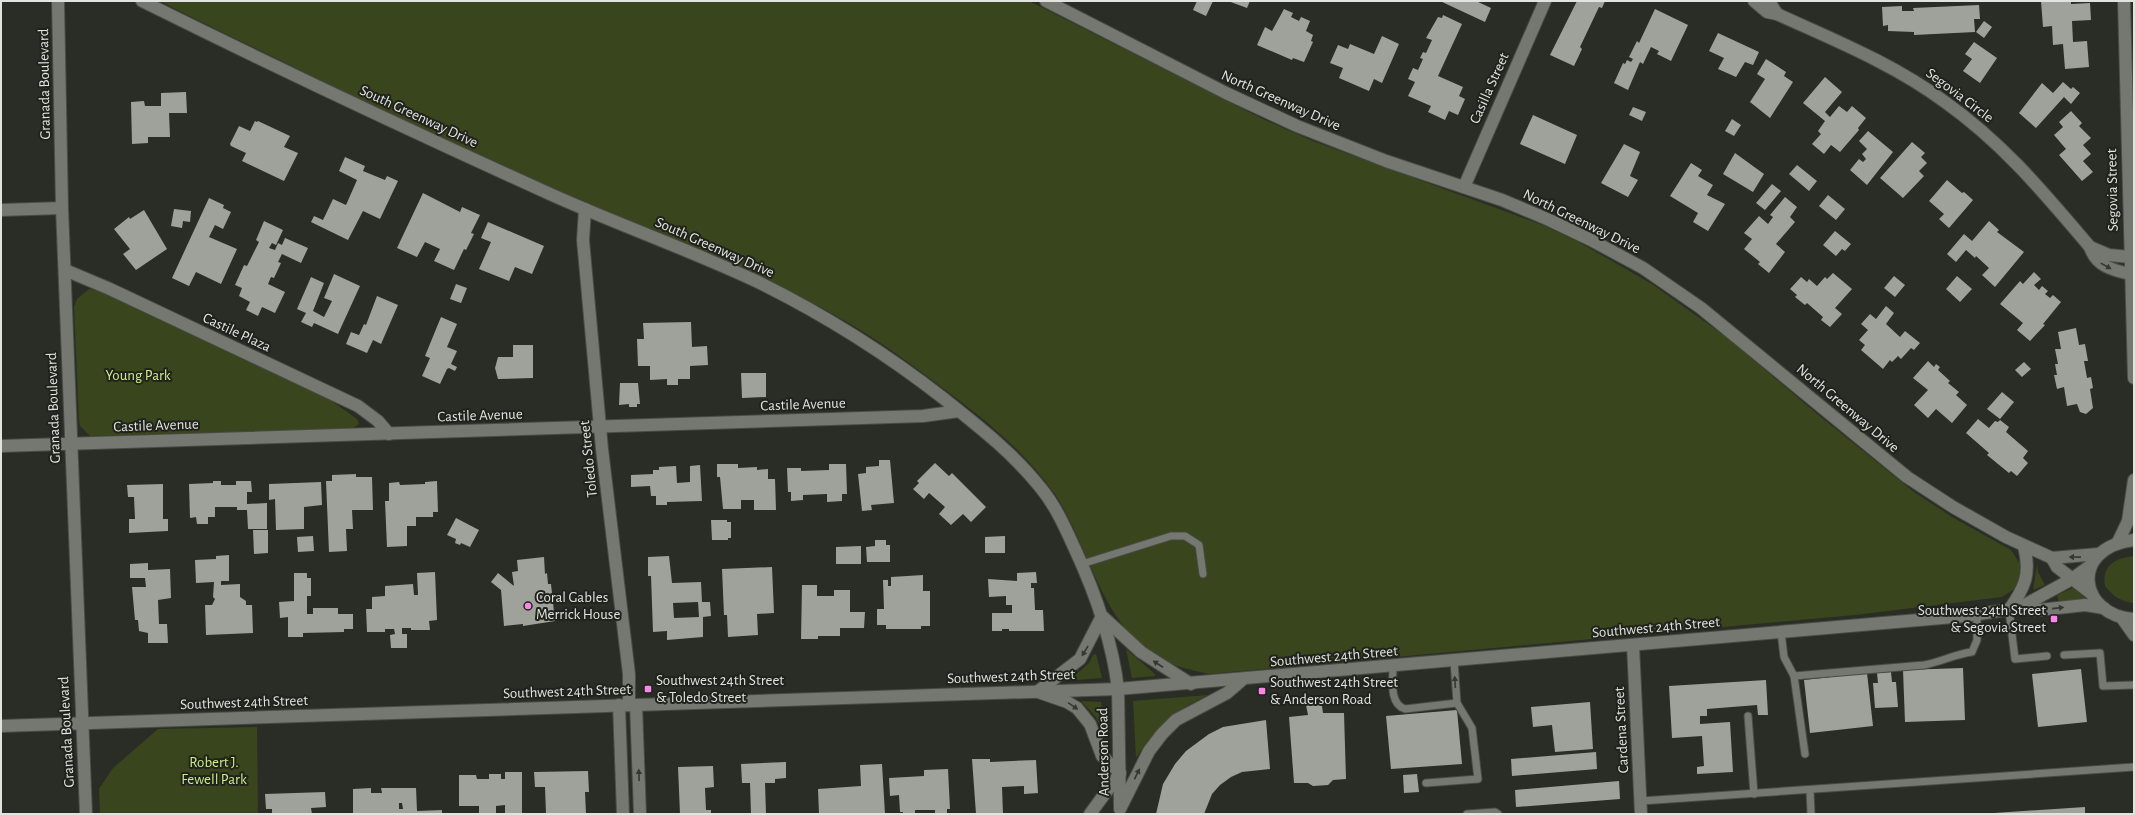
<svg xmlns="http://www.w3.org/2000/svg" width="2135" height="815" viewBox="0 0 2135 815" font-family="'Alegreya Sans',sans-serif">
<style>
.green{fill:#39451c}
.building{fill:#9fa29a;fill-rule:evenodd}
.lines{fill:none;stroke-linecap:round;stroke-linejoin:round}
.lane-casing{stroke:#494b45;stroke-width:9}
.street-casing{stroke:#494b45;stroke-width:14}
.secondary-casing{stroke:#494b45;stroke-width:14}
.lane{stroke:#757870;stroke-width:7}
.street{stroke:#757870;stroke-width:12}
.secondary{stroke:#757870;stroke-width:12}
.oneway{fill:#353831}
.poi-dot{fill:#fa87e7;stroke:#20231c;stroke-width:1.5}
.labels{text-anchor:middle;stroke-width:4;stroke-linejoin:round;paint-order:stroke}
.street-label{font-size:15px;fill:#e1e3de;stroke:#20231c}
.park-label{font-size:15px;fill:#cced86;stroke:#20231c}
.poi-label{font-size:15px;fill:#e1e3de;stroke:#20231c;text-anchor:start}
</style>
<rect width="100%" height="100%" fill="#2a2d26"/>
<g class="green">
<path d="M160,1H1029L1265,120L1313,141L1545,226L1577,241L1652,284L1729,339L1816,413L1914,492L1952,517L2011,550L2020,564L2019,580L2016,588L2002,597L1855,615L1209,674C1197,671 1184,669 1172,664C1102,636 1092,549 1054,493C1025,452 988,422 948,392C915,367 883,343 847,322C758,271 662,235 567,194C480,157 395,116 310,75C260,50 210,27 160,1Z"/>
<polygon points="89,289 104,292 329,399 357,419 359,424 351,429 90,436 80,426 79,420 74,307 77,299"/>
<path d="M2134,556V603C2121,602 2113,596 2105,586C2101,565 2116,558 2134,556Z"/>
<polygon points="2037,564 2038,572 2045,585 2033,590"/>
<polygon points="2073,588 2085,598 2059,602 2057,595"/>
<polygon points="1126,649 1155,674 1155,676 1132,678"/>
<polygon points="1096,654 1102,678 1075,680 1073,677 1089,663 1093,655"/>
<path d="M1208,695C1174,711 1157,726 1136,758L1133,701Z"/>
<polygon points="1081,701 1101,702 1103,731 1095,716"/>
<polygon points="257,727 258,814 100,814 99,789 113,768 158,729"/>
</g>
<g class="building">
<polygon points="1197,1 1213,1 1206,16 1193,10"/>
<polygon points="1228,1 1250,1 1247,8"/>
<polygon points="1440,1 1476,1 1491,8 1485,22"/>
<polygon points="1577,1 1605,1 1602,8 1599,7 1580,47 1582,49 1574,66 1550,55"/>
<polygon points="2041,1 2071,1 2071,4 2090,3 2091,20 2072,21 2073,42 2087,41 2089,67 2065,69 2063,44 2053,45 2052,26 2043,27"/>
<polygon points="1979,5 1980,19 1974,19 1975,32 1914,35 1914,32 1888,31 1888,25 1883,26 1882,7 1902,6 1902,11 1914,11 1913,8"/>
<polygon points="1284,9 1293,13 1291,17 1299,21 1301,17 1310,21 1306,31 1313,35 1311,41 1313,42 1304,62 1293,58 1292,60 1257,45 1265,27 1272,31"/>
<polygon points="1655,9 1688,25 1671,61 1657,54 1659,51 1651,47 1643,64 1640,62 1628,90 1614,83 1623,63 1625,64 1627,60 1631,62 1633,59 1629,57 1637,41 1639,43"/>
<polygon points="1443,15 1462,24 1438,76 1463,87 1459,96 1465,99 1458,115 1449,111 1445,120 1428,112 1431,106 1408,96 1415,82 1408,79 1413,68 1418,70 1423,59 1420,58 1423,52 1426,53 1432,40 1426,38 1438,17 1442,18"/>
<polygon points="1984,21 1992,27 1984,38 1976,32"/>
<polygon points="1718,33 1759,52 1753,65 1745,62 1736,77 1718,69 1724,58 1709,51"/>
<polygon points="1382,36 1399,44 1382,83 1374,79 1369,91 1339,78 1343,68 1330,63 1338,45 1348,49 1350,44 1374,54"/>
<polygon points="1974,42 1997,58 1980,83 1963,71 1972,59 1965,54"/>
<polygon points="1766,59 1786,72 1784,76 1793,82 1770,118 1750,102 1765,79 1757,74"/>
<polygon points="1825,77 1842,92 1825,112 1830,117 1839,106 1847,112 1852,106 1866,118 1858,128 1859,130 1840,152 1831,145 1824,154 1812,144 1821,134 1818,131 1825,121 1803,103"/>
<polygon points="2063,82 2071,89 2073,87 2080,93 2071,104 2064,97 2036,128 2019,113 2042,83 2053,93"/>
<polygon points="186,92 187,113 169,113 170,137 148,137 148,143 132,144 131,102 144,101 145,106 161,106 161,93"/>
<polygon points="1633,107 1646,112 1642,121 1629,115"/>
<polygon points="2071,111 2082,123 2079,126 2091,138 2083,145 2091,154 2083,161 2093,172 2082,181 2059,155 2066,149 2054,135 2063,127 2059,122"/>
<polygon points="1533,115 1577,135 1565,164 1520,144"/>
<polygon points="1732,119 1741,125 1734,136 1725,131"/>
<polygon points="255,121 257,122 258,121 290,136 284,147 298,153 284,181 242,161 246,153 231,146 230,144 239,126 250,131"/>
<polygon points="1868,131 1893,152 1867,185 1850,170 1859,159 1863,162 1866,159 1862,154 1867,149 1859,141"/>
<polygon points="1912,142 1925,153 1921,157 1927,163 1919,171 1924,176 1903,198 1880,178"/>
<polygon points="1624,144 1640,152 1630,176 1638,180 1628,197 1601,183"/>
<polygon points="1735,153 1764,174 1753,192 1723,174"/>
<polygon points="345,157 365,166 363,171 385,180 387,176 398,181 380,219 363,211 348,240 311,222 314,216 323,220 333,199 346,205 357,180 339,171"/>
<polygon points="1691,163 1702,170 1698,176 1713,185 1707,195 1725,204 1708,231 1693,222 1698,213 1670,196"/>
<polygon points="1797,165 1817,181 1809,191 1789,174"/>
<polygon points="1947,180 1962,193 1964,192 1973,200 1949,228 1939,219 1944,214 1929,201"/>
<polygon points="1772,184 1781,191 1765,210 1756,203"/>
<polygon points="423,193 460,212 462,207 480,215 471,233 474,234 466,250 464,249 454,270 434,261 440,249 425,242 417,257 397,248"/>
<polygon points="1828,195 1845,209 1836,220 1819,206"/>
<polygon points="1785,197 1797,207 1790,217 1795,222 1776,244 1785,252 1769,273 1758,264 1760,262 1744,249 1752,239 1744,233 1759,216 1768,224 1773,217 1770,215"/>
<polygon points="209,198 224,205 223,208 231,212 223,229 215,225 209,237 237,249 221,284 196,272 189,286 172,278"/>
<polygon points="174,209 191,211 190,222 183,221 182,228 171,226"/>
<polygon points="144,210 167,249 136,270 123,254 130,249 114,229 129,217 130,219"/>
<polygon points="264,221 283,230 276,245 272,243 269,248 275,250 278,243 282,245 285,238 308,248 301,263 282,254 278,262 281,263 274,278 271,277 268,284 285,292 275,313 262,307 258,316 246,310 250,302 239,296 242,288 235,285 244,265 247,266 259,242 256,240"/>
<polygon points="1989,221 1999,230 1997,232 2024,252 1995,287 1982,275 1989,268 1976,256 1975,258 1966,250 1956,262 1947,254 1964,234 1972,241"/>
<polygon points="488,222 544,246 532,274 515,267 509,281 479,269 491,242 481,238"/>
<polygon points="1835,231 1851,244 1845,251 1842,249 1836,256 1823,245"/>
<polygon points="2034,272 2041,279 2034,285 2039,290 2042,286 2048,291 2045,294 2050,298 2053,295 2061,302 2043,324 2045,325 2030,341 2017,330 2023,323 2000,304 2020,281 2023,284"/>
<polygon points="1833,273 1852,289 1835,308 1842,314 1830,327 1821,320 1823,317 1807,303 1805,305 1795,297 1797,295 1790,289 1801,277 1807,282 1809,279 1817,286 1825,277 1827,279"/>
<polygon points="334,274 360,286 338,334 314,323 312,327 301,322 306,313 297,309 311,277 324,283 313,311 324,317 332,301 324,298"/>
<polygon points="1894,276 1905,285 1895,297 1884,288"/>
<polygon points="1957,276 1972,289 1960,302 1946,289"/>
<polygon points="456,284 467,288 461,303 450,299"/>
<polygon points="377,296 398,305 381,344 373,340 367,353 346,344 351,332 359,335 364,324 366,325"/>
<polygon points="1886,306 1894,313 1886,324 1900,337 1905,331 1920,343 1914,350 1911,348 1901,359 1898,356 1892,362 1890,360 1883,369 1861,350 1865,345 1859,340 1868,330 1861,324 1870,314 1876,319"/>
<polygon points="441,317 457,324 447,347 457,351 451,364 457,367 455,371 449,368 447,369 440,384 422,376 430,358 425,356"/>
<polygon points="691,322 692,347 707,346 708,365 690,366 690,379 678,379 678,385 667,385 667,379 650,380 650,366 638,366 637,339 644,339 643,323"/>
<polygon points="2076,328 2079,345 2085,344 2088,361 2084,361 2087,378 2091,377 2093,388 2090,389 2093,408 2086,414 2080,412 2077,404 2067,406 2064,387 2057,389 2054,375 2057,375 2055,364 2058,364 2055,349 2061,349 2058,332"/>
<polygon points="513,345 533,345 533,378 498,379 495,368 498,357 513,357"/>
<polygon points="1928,361 1934,367 1936,364 1940,367 1938,370 1950,381 1948,383 1959,392 1956,395 1967,405 1952,423 1936,409 1928,418 1914,405 1928,390 1913,378"/>
<polygon points="2024,362 2031,369 2022,377 2015,370"/>
<polygon points="741,373 766,373 766,397 742,398"/>
<polygon points="620,383 638,383 640,404 637,404 637,407 629,407 629,404 619,405"/>
<polygon points="2002,392 2014,402 2000,419 1987,409"/>
<polygon points="1978,419 1989,428 1995,421 1998,422 2000,420 2009,427 2006,432 2028,451 2023,458 2028,463 2017,476 2011,471 2009,473 1987,455 1989,453 1966,433"/>
<polygon points="879,460 890,460 894,503 871,505 872,510 862,511 858,474 866,473 866,467 879,466"/>
<polygon points="935,463 949,476 952,473 986,507 971,522 963,514 951,525 939,514 945,507 929,493 924,499 913,489 919,483 917,481"/>
<polygon points="717,464 738,464 738,468 757,467 757,470 768,469 768,479 775,479 776,510 754,510 754,500 741,500 741,509 723,509 720,477 717,477"/>
<polygon points="829,464 846,464 847,494 842,494 842,501 827,502 827,494 803,495 803,500 791,501 791,492 788,492 787,468 801,468 801,471 829,470"/>
<polygon points="700,465 702,501 667,502 667,505 656,505 656,496 651,496 650,486 631,487 631,475 653,474 653,470 659,470 659,467 676,466 677,483 690,482 690,466"/>
<polygon points="356,474 356,477 372,477 373,510 352,510 353,529 346,529 347,551 329,552 326,481 332,481 332,475"/>
<polygon points="213,481 221,481 221,485 236,485 236,481 251,481 252,492 247,492 247,504 267,503 267,529 248,529 247,510 237,510 237,507 215,507 215,517 208,517 208,524 197,524 196,517 190,518 189,484 213,483"/>
<polygon points="437,481 438,512 433,512 433,517 416,517 416,526 407,526 407,546 387,547 385,501 389,501 389,483 399,482 400,485 425,484 425,482"/>
<polygon points="321,482 322,505 304,507 304,529 276,530 275,499 269,500 269,484"/>
<polygon points="163,484 163,519 168,519 168,531 129,533 129,519 135,519 134,497 128,497 127,485"/>
<polygon points="456,518 479,530 470,547 461,543 460,545 455,543 456,539 447,535"/>
<polygon points="711,520 727,520 727,522 731,522 731,538 728,538 728,540 712,540"/>
<polygon points="253,530 268,530 268,553 254,554"/>
<polygon points="313,536 314,551 298,552 297,537"/>
<polygon points="1005,536 1005,553 985,553 985,537"/>
<polygon points="875,540 886,540 886,545 890,545 890,562 867,562 866,547 875,546"/>
<polygon points="861,546 861,564 836,564 836,547"/>
<polygon points="229,555 229,581 221,581 221,585 240,584 240,597 246,601 246,605 252,605 253,633 206,635 205,605 212,605 215,599 213,597 214,582 196,583 195,560 216,559 216,556"/>
<path d="M669,556L672,583L701,582L702,602H710L711,616L703,617V637L667,640V631L653,632L651,576H648V557ZM698,602L699,617L674,618L673,603Z"/>
<polygon points="544,557 545,574 547,573 548,584 551,584 555,621 523,626 523,624 504,626 501,590 491,582 498,573 514,586 512,572 518,571 517,560"/>
<polygon points="148,563 148,570 170,569 171,598 158,600 159,624 167,624 168,643 148,643 148,633 139,631 138,620 135,620 132,587 146,587 145,578 130,578 130,564"/>
<polygon points="772,567 774,613 757,614 758,635 728,637 727,615 724,615 722,569"/>
<polygon points="435,572 437,620 429,621 430,630 411,630 411,628 402,628 402,634 407,634 407,648 391,648 390,635 395,634 394,629 385,629 385,632 367,632 366,609 372,609 372,597 385,596 385,586 413,584 414,595 418,595 417,573"/>
<polygon points="1036,572 1037,583 1031,583 1031,588 1034,588 1035,610 1043,610 1044,631 1009,631 1009,629 1002,629 1002,631 992,631 992,613 1012,613 1012,605 1006,605 1006,596 989,597 988,579 1017,581 1017,573"/>
<polygon points="294,573 307,573 307,578 311,578 311,596 307,596 307,614 313,614 313,608 338,608 338,614 353,614 353,629 344,629 344,632 303,633 303,637 288,637 288,617 280,618 279,602 294,601"/>
<polygon points="923,575 923,591 930,591 930,626 921,626 921,629 886,629 886,625 877,625 877,609 884,609 883,580 888,580 888,586 891,586 891,577"/>
<polygon points="802,585 817,585 817,596 834,596 834,590 850,590 850,612 865,612 864,628 840,628 840,636 818,636 818,639 801,639"/>
<polygon points="1963,668 1965,720 1905,722 1903,670"/>
<polygon points="2081,669 2087,722 2038,727 2032,674"/>
<polygon points="1891,672 1892,682 1896,682 1898,707 1875,708 1873,683 1878,683 1877,673"/>
<polygon points="1867,673 1873,726 1810,733 1804,680"/>
<polygon points="1766,680 1768,715 1758,715 1757,705 1707,709 1707,716 1700,716 1700,724 1730,722 1733,772 1697,774 1697,767 1704,766 1702,736 1672,738 1669,686"/>
<polygon points="1305,700 1321,700 1323,713 1344,713 1346,779 1333,780 1328,785 1313,786 1308,783 1294,783 1289,717 1308,715"/>
<polygon points="1590,702 1593,749 1555,752 1552,725 1533,727 1531,707"/>
<polygon points="1457,710 1462,764 1391,769 1386,716"/>
<polygon points="1266,720 1270,769 1242,772 1231,777 1220,785 1212,794 1204,814 1156,814 1163,784 1175,764 1186,751 1209,734 1223,727"/>
<polygon points="1596,752 1597,769 1512,776 1511,759"/>
<polygon points="972,759 990,759 990,762 1036,760 1038,793 1024,794 1024,786 1002,787 1003,814 976,814"/>
<polygon points="786,762 786,778 775,779 775,783 765,783 766,814 751,814 750,783 742,783 741,764"/>
<polygon points="882,764 885,814 819,814 818,789 861,786 860,765"/>
<polygon points="713,766 714,787 705,788 706,810 711,810 711,814 680,814 678,767"/>
<polygon points="948,769 950,809 947,809 947,814 935,814 935,810 915,810 915,814 903,814 903,812 900,812 899,795 890,796 889,778 924,776 924,770"/>
<polygon points="588,771 589,792 585,792 586,814 546,814 545,787 535,787 534,772"/>
<polygon points="505,772 522,772 522,814 505,814 505,805 496,806 496,814 479,814 479,806 459,806 459,775 476,775 477,779 489,779 489,774 501,774 501,779 505,779"/>
<polygon points="1417,774 1419,792 1404,793 1403,775"/>
<polygon points="1619,781 1620,799 1516,807 1515,790"/>
<path d="M371,788V793H382L381,788H416L417,811L442,810V814H353V789ZM399,803H402L403,809H399Z"/>
<polygon points="325,792 326,807 311,808 312,814 272,814 272,809 266,809 265,794"/>
<polygon points="2085,807 2085,814 1994,814 1994,813"/>
</g>
<g class="lines">
<defs>
<g id="lane">
<polyline points="1082,564 1171,536 1185,536 1199,545 1203,574"/>
<polyline points="2009,610 2015,659 2047,656"/>
<polyline points="1781,632 1784,657 1794,676 1805,754"/>
<polyline points="2064,655 2100,653 2103,686 2134,685"/>
<path d="M1393,667C1393,680 1389,704 1405,709L1457,703"/>
<path d="M1794,676L1924,665C1941,662 1955,654 1972,652L1977,640V615"/>
<polyline points="1748,716 1754,794"/>
<polyline points="1426,783 1478,779 1472,728 1457,703 1454,661"/>
<polyline points="1810,790 1811,814"/>
<polyline points="1641,801 2134,767"/>
<polyline points="1467,814 1495,812 1498,814"/>
</g>
<g id="street">
<path d="M142,1C277,68 413,132 550,194C619,225 690,250 758,282C825,315 884,352 943,398C978,426 1012,452 1040,487C1055,505 1064,525 1074,547C1095,592 1112,639 1118,689"/>
<polyline points="1046,1 1226,93 1297,126 1386,161 1502,200 1547,219 1591,240 1643,268 1701,308 1907,477 1953,507 2006,537 2052,558 2098,554"/>
<path d="M1754,1L1767,12L1777,14C1834,40 1894,64 1945,102C2004,144 2044,193 2090,247C2096,266 2112,270 2130,274"/>
<polyline points="1769,1 1777,14"/>
<polyline points="1464,187 1545,1"/>
<polyline points="585,209 583,240 602,449 629,674 629,705"/>
<polyline points="1,210 62,208"/>
<polyline points="2090,247 2109,255 2130,257"/>
<polyline points="65,270 110,289 358,406 378,421 389,434"/>
<polyline points="1,446 923,416 959,411"/>
<polyline points="2052,558 2057,567 2092,594"/>
<polyline points="1103,617 1141,652 1191,684"/>
<polyline points="1633,645 1641,814"/>
<polyline points="1037,692 1080,659 1102,616"/>
<polyline points="1038,692 1067,702 1077,708 1090,724 1102,756 1120,773"/>
<polyline points="619,705 623,814"/>
<polyline points="636,705 640,814"/>
</g>
<g id="secondary">
<polyline points="58,1 62,208 86,814"/>
<polyline points="2124,1 2134,378"/>
<path d="M2134,540C2068,548 2079,616 2134,619"/>
<polyline points="2118,542 2128,521 2134,480"/>
<polyline points="2019,608 2072,579 2091,565"/>
<path d="M2009,610C2025,587 2031,575 2024,546"/>
<polyline points="2122,618 2134,635"/>
<polyline points="1118,689 1120,807"/>
<polyline points="1,726 1118,689 1965,616 2019,608 2039,610 2085,605 2104,608"/>
<polyline points="1120,809 1149,751 1162,734 1176,720 1227,693 1242,680"/>
<polyline points="1090,814 1120,773"/>
</g>
</defs>
<use href="#lane" class="lane-casing"/>
<use href="#street" class="street-casing"/>
<use href="#secondary" class="secondary-casing"/>
<use href="#lane" class="lane"/>
<use href="#street" class="street"/>
<use href="#secondary" class="secondary"/>
</g>
<defs><path id="oneway-solid" d="M-6-.8H1V-3.2L6.5 0L1 3.2V.8H-6Z"/></defs>
<g class="oneway">
<use href="#oneway-solid" transform="translate(2106 266) rotate(29)"/>
<use href="#oneway-solid" transform="translate(2075 557) rotate(-179)"/>
<use href="#oneway-solid" transform="translate(2058 608) rotate(-6)"/>
<use href="#oneway-solid" transform="translate(1085 651) rotate(121)"/>
<use href="#oneway-solid" transform="translate(1158 664) rotate(-147)"/>
<use href="#oneway-solid" transform="translate(1455 682) rotate(-94)"/>
<use href="#oneway-solid" transform="translate(1073 706) rotate(35)"/>
<use href="#oneway-solid" transform="translate(1137 774) rotate(-64)"/>
<use href="#oneway-solid" transform="translate(639 775) rotate(-92)"/>
</g>
<g class="poi-dot">
<circle cx="528" cy="606" r="4"/>
<rect x="2050" y="615" width="8" height="8" rx="2"/>
<rect x="644" y="685" width="8" height="8" rx="2"/>
<rect x="1258" y="687" width="8" height="8" rx="2"/>
</g>
<g class="labels">
<g class="street-label">
<text transform="translate(44 84) rotate(-91)" y="5">Granada Boulevard</text>
<text transform="translate(1489 88) rotate(-66)" y="5">Casilla Street</text>
<text transform="translate(1960 95) rotate(37)" y="5">Segovia Circle</text>
<text transform="translate(1281 100) rotate(24)" y="5">North Greenway Drive</text>
<text transform="translate(419 116) rotate(25)" y="5">South Greenway Drive</text>
<text transform="translate(2112 190) rotate(-91)" y="5">Segovia Street</text>
<text transform="translate(1582 221) rotate(26)" y="5">North Greenway Drive</text>
<text transform="translate(715 247) rotate(24)" y="5">South Greenway Drive</text>
<text transform="translate(237 332) rotate(25)" y="5">Castile Plaza</text>
<text transform="translate(803 404) rotate(-2)" y="5">Castile Avenue</text>
<text transform="translate(53 408) rotate(-92)" y="5">Granada Boulevard</text>
<text transform="translate(1848 408) rotate(40)" y="5">North Greenway Drive</text>
<text transform="translate(480 415) rotate(-2)" y="5">Castile Avenue</text>
<text transform="translate(156 425) rotate(-2)" y="5">Castile Avenue</text>
<text transform="translate(588 459) rotate(-96)" y="5">Toledo Street</text>
<text transform="translate(1656 627) rotate(-5)" y="5">Southwest 24th Street</text>
<text transform="translate(1334 656) rotate(-5)" y="5">Southwest 24th Street</text>
<text transform="translate(1011 676) rotate(-2)" y="5">Southwest 24th Street</text>
<text transform="translate(567 691) rotate(-2)" y="5">Southwest 24th Street</text>
<text transform="translate(244 702) rotate(-2)" y="5">Southwest 24th Street</text>
<text transform="translate(1621 730) rotate(-93)" y="5">Cardena Street</text>
<text transform="translate(66 732) rotate(-93)" y="5">Granada Boulevard</text>
<text transform="translate(1103 752) rotate(-91)" y="5">Anderson Road</text>
</g>
<g class="park-label">
<text x="138" y="380">Young Park</text>
<text x="214" y="767">Robert J.<tspan x="214" dy="17">Fewell Park</tspan></text>
</g>
<g class="poi-label">
<text x="536" y="602">Coral Gables<tspan x="536" dy="17">Merrick House</tspan></text>
<text x="2046" y="615" text-anchor="end">Southwest 24th Street<tspan x="2046" dy="17">&amp; Segovia Street</tspan></text>
<text x="656" y="685">Southwest 24th Street<tspan x="656" dy="17">&amp; Toledo Street</tspan></text>
<text x="1270" y="687">Southwest 24th Street<tspan x="1270" dy="17">&amp; Anderson Road</tspan></text>
</g>
</g>
<rect width="2135" height="815" fill="none" stroke="#e1e3de" stroke-width="4"/>
</svg>
